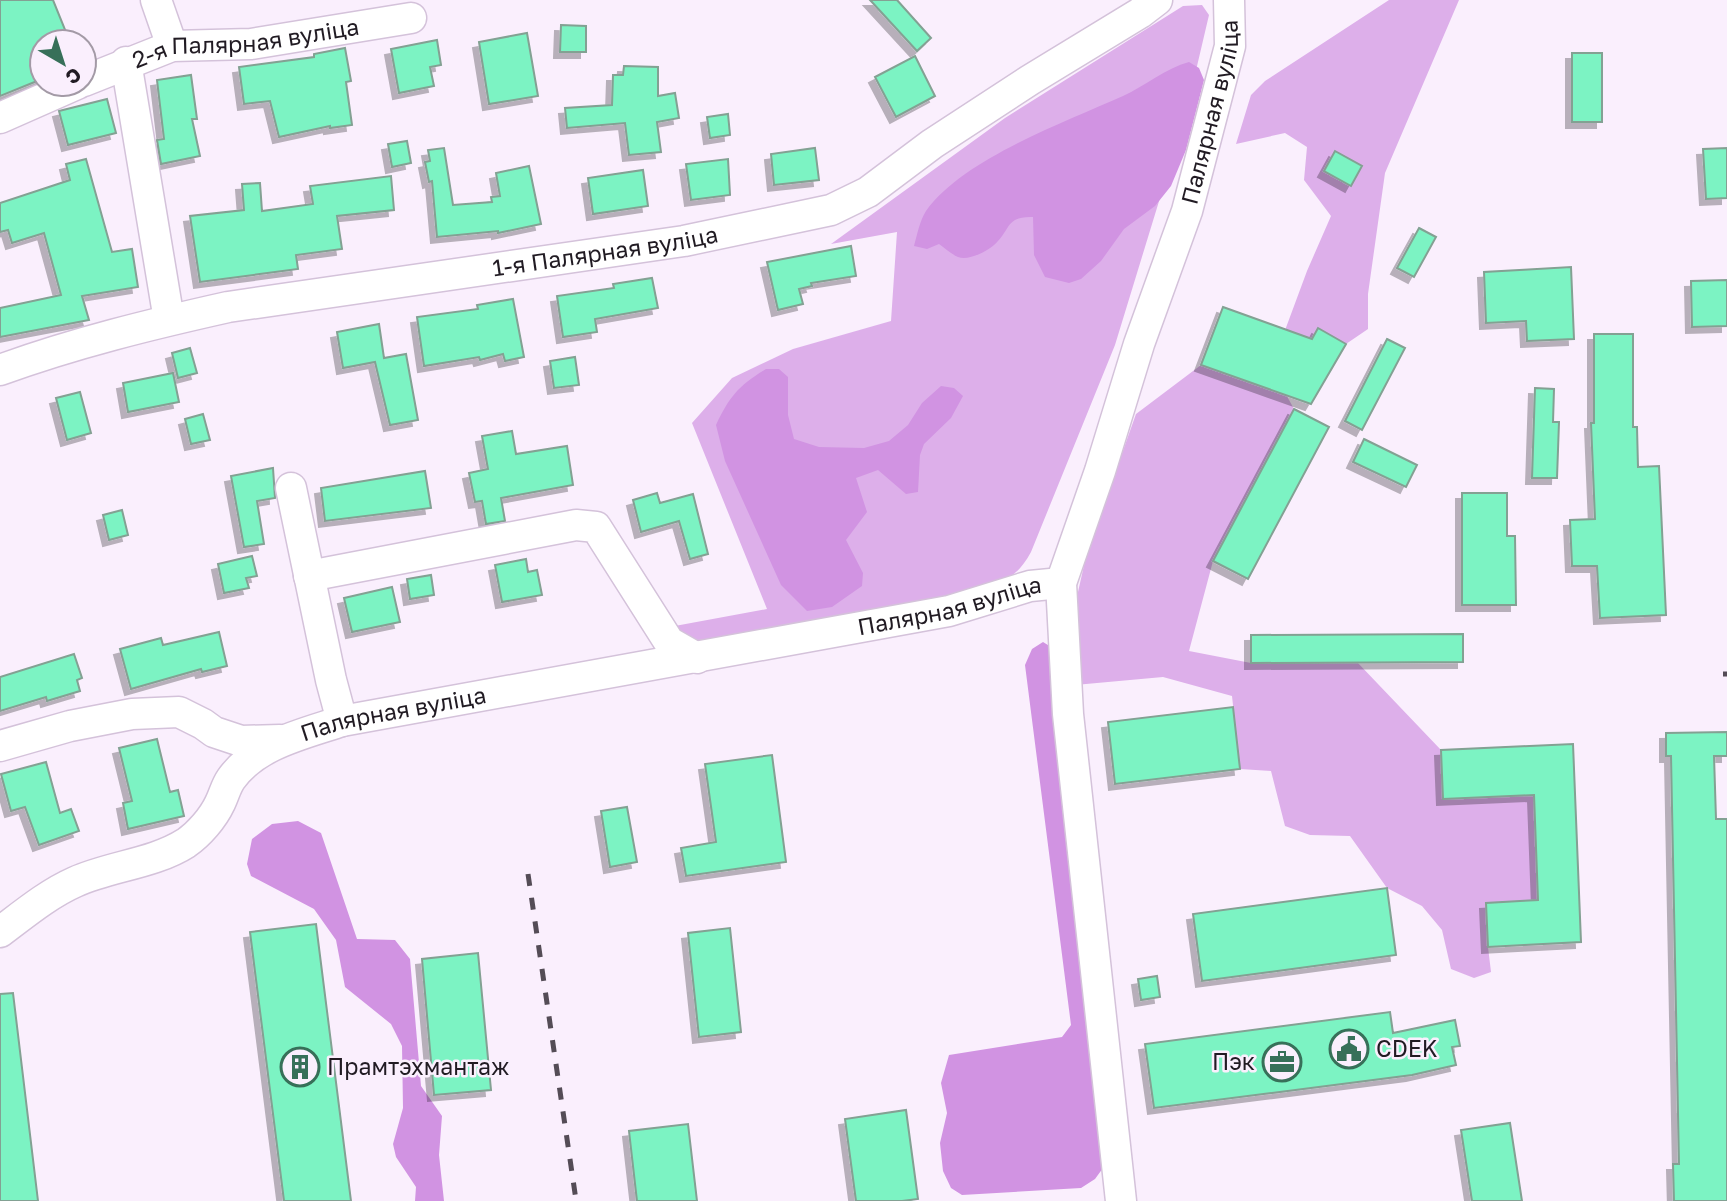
<svg xmlns="http://www.w3.org/2000/svg" width="1727" height="1201" viewBox="0 0 1727 1201" font-family="'Golos Text',sans-serif">
<style>
.green{fill:#ddafea}
.forest{fill:#d193e2}
.building{fill:#7cf3c3;stroke:#83a193;stroke-width:2;filter:url(#shadow)}
.lines{fill:none;stroke-linecap:round;stroke-linejoin:round}
.minor-casing{stroke:#d4c2da;stroke-width:33}
.minor{stroke:#fff;stroke-width:30}
.rail{stroke:#544c56;stroke-width:5;stroke-dasharray:12 12;stroke-linecap:butt}
.labels{text-anchor:middle;stroke-width:5;stroke-linejoin:round;paint-order:stroke}
.street-label{font-size:23px;fill:#211b23;stroke:#faeffd}
.poi-label{font-size:23px;fill:#211b23;stroke:#faeffd;text-anchor:start}
</style>
<defs>
<filter id="shadow"><feDropShadow dx="-6" dy="6" stdDeviation="0" flood-color="#0004"/></filter>
</defs>
<rect width="100%" height="100%" fill="#faeffd"/>
<g class="green">
<polygon points="1389,0 1459,0 1385,173 1368,294 1368,329 1346,344 1318,329 1283,389 1294,409 1213,561 1189,651 1251,663 1357,662 1441,750 1443,799 1534,795 1538,900 1488,947 1491,972 1474,978 1451,969 1442,930 1422,906 1387,888 1350,836 1310,835 1285,826 1271,771 1240,769 1232,696 1163,677 1075,685 1078,592 1087,552 1136,414 1201,365 1264,387 1307,271 1331,216 1304,180 1307,147 1285,133 1236,144 1251,95 1265,81"/>
<path d="M1202,5L1209,15L1186,113L1115,345L1031,552C1016,580 1000,583 971,593L692,645L664,628L767,609L692,423L732,378L793,349L891,321L897,232L831,244L1005,118L1183,6Z"/>
</g>
<g class="forest">
<path d="M1189,62L1199,68L1204,80L1186,150L1171,186L1155,206L1124,229L1101,261L1081,279L1069,283L1045,277L1034,255L1033,217C1005,216 1011,230 994,245C986,252 968,261 958,257C951,254 945,248 939,244L927,249L914,246C917,235 920,220 926,211C963,159 1065,122 1123,96C1145,86 1166,68 1189,62Z"/>
<path d="M766,369H779L788,377V415L794,439L819,447L864,448L889,441L908,425L922,403L941,386L954,388L963,396L951,418L924,444L920,455L918,492L906,494L878,470L856,478L867,512L846,540L863,573L862,586L832,607L807,611L781,585L725,461L716,425C729,397 739,385 766,369Z"/>
<polygon points="1043,642 1056,650 1103,1168 1095,1179 1081,1188 962,1195 951,1188 943,1171 940,1143 947,1113 941,1083 949,1055 1062,1037 1071,1025 1025,665 1032,649"/>
<polygon points="298,821 321,833 357,939 395,940 410,959 421,1086 442,1116 439,1155 444,1201 415,1201 416,1187 396,1157 393,1144 403,1108 402,1046 391,1024 345,987 336,940 314,909 251,876 247,864 252,839 272,824"/>
</g>
<g class="building">
<polygon points="0,0 53,0 70,42 42,42 42,79 0,96"/>
<polygon points="870,0 897,0 931,38 917,51"/>
<polygon points="561,25 586,26 586,52 560,52"/>
<polygon points="527,33 538,96 489,104 479,42"/>
<polygon points="437,40 441,65 430,67 434,86 399,93 391,49"/>
<polygon points="345,48 351,81 346,82 352,125 330,128 330,126 279,137 270,101 244,104 239,67 314,57 314,54"/>
<rect x="1572" y="53" width="30" height="69"/>
<polygon points="915,56 935,96 896,117 875,77"/>
<polygon points="624,66 658,67 658,96 675,93 679,118 657,122 661,152 629,155 625,123 567,128 565,108 612,105 613,75 623,75"/>
<polygon points="191,75 197,119 192,119 200,156 161,164 157,140 164,139 157,80"/>
<polygon points="107,99 116,133 68,145 59,111"/>
<polygon points="728,114 730,135 710,138 707,117"/>
<polygon points="407,141 411,163 392,167 388,144"/>
<polygon points="444,148 453,205 492,202 491,197 500,196 496,173 529,166 541,224 498,233 498,231 437,237 432,181 429,182 425,162 430,161 428,150"/>
<polygon points="815,148 819,180 774,185 771,154"/>
<polygon points="1727,148 1727,198 1706,199 1703,149"/>
<polygon points="1335,151 1362,166 1351,186 1324,171"/>
<polygon points="86,159 112,252 132,249 138,287 82,296 89,320 0,337 0,308 61,295 44,233 12,243 8,230 0,232 0,203 70,180 66,164"/>
<polygon points="728,159 730,195 691,200 686,164"/>
<polygon points="643,170 648,206 593,214 588,178"/>
<polygon points="391,176 394,210 337,216 342,249 296,255 298,269 200,282 190,216 244,210 242,184 260,183 262,211 313,204 310,186"/>
<polygon points="1419,228 1436,237 1414,277 1397,268"/>
<polygon points="851,246 856,276 811,283 812,286 799,289 803,304 778,310 767,262"/>
<polygon points="1571,267 1574,339 1527,341 1526,321 1486,323 1484,272"/>
<polygon points="652,278 658,308 595,319 597,332 563,337 557,296 614,288 613,284"/>
<polygon points="1727,280 1727,326 1692,327 1691,281"/>
<polygon points="513,299 524,357 505,361 503,354 480,360 479,357 424,366 417,317 478,309 477,305"/>
<polygon points="1223,307 1312,339 1318,328 1346,344 1311,404 1201,365"/>
<polygon points="379,324 384,358 406,354 418,420 390,425 375,362 343,368 337,332"/>
<polygon points="1594,334 1633,334 1633,427 1637,427 1638,467 1659,466 1666,615 1600,618 1597,566 1572,566 1570,520 1595,519 1591,423 1594,423"/>
<polygon points="1387,339 1405,348 1362,430 1345,421"/>
<polygon points="190,348 197,373 178,378 172,353"/>
<polygon points="575,357 579,385 554,388 550,361"/>
<polygon points="173,373 179,402 128,412 123,383"/>
<polygon points="1535,388 1554,389 1553,422 1559,422 1557,478 1532,478"/>
<polygon points="80,392 91,433 67,440 56,398"/>
<polygon points="1294,409 1329,427 1248,579 1213,561"/>
<polygon points="203,414 210,440 191,444 185,419"/>
<polygon points="512,431 516,454 567,446 573,485 501,498 505,521 486,524 482,501 475,502 469,473 488,469 482,436"/>
<polygon points="1364,439 1417,465 1406,487 1353,462"/>
<polygon points="273,468 275,498 257,501 264,544 244,547 231,476"/>
<polygon points="425,471 431,508 325,521 321,488"/>
<polygon points="657,493 660,503 693,494 708,554 690,559 679,521 641,532 633,500"/>
<polygon points="1462,493 1507,493 1507,536 1515,536 1516,605 1462,605"/>
<polygon points="122,510 128,535 109,540 103,515"/>
<polygon points="252,556 257,576 246,578 249,588 224,593 218,564"/>
<polygon points="526,559 528,572 537,570 542,595 502,602 495,565"/>
<polygon points="431,575 434,595 410,599 407,579"/>
<polygon points="392,587 400,622 352,632 344,598"/>
<polygon points="219,632 227,666 202,672 201,669 131,689 120,649 161,638 163,645"/>
<polygon points="1463,634 1463,662 1251,663 1251,635"/>
<polygon points="74,654 82,678 77,680 80,691 47,701 46,697 0,711 0,677"/>
<polygon points="1233,707 1240,769 1115,784 1108,722"/>
<polygon points="1727,732 1727,756 1714,756 1716,819 1727,819 1727,1201 1674,1201 1673,1164 1679,1164 1671,756 1666,756 1666,733"/>
<polygon points="157,739 170,792 178,790 184,816 128,829 123,803 132,801 119,748"/>
<polygon points="1573,744 1581,942 1488,947 1486,903 1538,900 1534,795 1443,799 1441,750"/>
<polygon points="772,755 786,862 686,876 681,848 716,842 705,764"/>
<polygon points="46,762 60,813 71,809 79,831 39,845 25,807 11,811 1,774"/>
<polygon points="627,807 637,862 610,867 601,811"/>
<polygon points="1387,888 1396,955 1202,981 1193,914"/>
<polygon points="316,924 351,1201 284,1201 250,932"/>
<polygon points="730,928 741,1032 699,1037 688,933"/>
<polygon points="478,953 491,1090 434,1095 422,959"/>
<polygon points="1157,976 1160,997 1141,1000 1138,979"/>
<polygon points="13,993 38,1201 0,1201 0,994"/>
<polygon points="1390,1012 1393,1033 1455,1020 1460,1046 1452,1047 1456,1065 1412,1075 1154,1108 1145,1044"/>
<polygon points="906,1110 918,1199 902,1201 856,1201 845,1119"/>
<polygon points="1510,1123 1522,1201 1472,1201 1461,1130"/>
<polygon points="688,1124 697,1201 637,1201 629,1131"/>
</g>
<g class="lines">
<defs>
<g id="minor">
<polyline points="156,0 172,46"/>
<polyline points="126,62 169,320"/>
<path id="s1" d="M84,81L172,46L251,44L411,18"/>
<polyline points="0,118 77,84"/>
<path id="s2" d="M0,370C74,343 152,324 228,307L684,241L831,210L868,192L932,144L1030,80L1140,13L1157,0"/>
<polyline points="291,488 331,680 342,721"/>
<polyline points="309,576 576,525 596,527 669,642 697,658"/>
<polyline points="0,746 70,726 132,714 179,712 203,724 214,732 241,741 280,740"/>
<path id="s3" d="M0,932C24,914 48,894 75,882C110,866 153,864 186,843C199,834 213,818 220,803C224,795 226,786 231,779C256,744 303,734 342,721L949,611L1030,586L1061,583"/>
<path id="s4" d="M1121,1201L1068,714L1061,583L1100,471L1139,344L1187,211L1230,46L1229,0"/>
</g>
</defs>
<use href="#minor" class="minor-casing"/>
<use href="#minor" class="minor"/>
<g class="rail">
<polyline points="1723,674 1727,674"/>
<polyline points="528,874 576,1200"/>
</g>
</g>
<defs>
<symbol id="civic-ring" viewBox="-11 -11 22 22"><circle r="9.5" fill="#faeffd" stroke="#377059" stroke-width="1.5"/><path d="M-.6-6.5H3V-4.5H.6V-3L4-1V1h2V6H-6V1h2V-1L-.6-3ZM-1.2 2.5V6h2.4V2.5Z" fill="#377059"/></symbol>
<symbol id="office-ring" viewBox="-11 -11 22 22"><circle r="9.5" fill="#faeffd" stroke="#377059" stroke-width="1.5"/><path d="M-6-3h4V-5.5h4V-3h4V5H-6ZM-1-4.5V-3h2v-1.5ZM-6 0V1H6V0Z" fill="#377059"/></symbol>
<symbol id="building-ring" viewBox="-11 -11 22 22"><circle r="9.5" fill="#faeffd" stroke="#377059" stroke-width="1.5"/><path d="M-4-6H4V6H1V3H-1V6H-4ZM-2.5-4.3h1.7v1.8h-1.7ZM.8-4.3h1.7v1.8H.8ZM-2.5-1h1.7V.8h-1.7ZM.8-1h1.7V.8H.8Z" fill="#377059"/></symbol>
</defs>
<g fill-rule="evenodd">
<use href="#civic-ring" x="1327" y="1027" width="44" height="44"/>
<use href="#office-ring" x="1260" y="1040" width="44" height="44"/>
<use href="#building-ring" x="278" y="1045" width="44" height="44"/>
</g>
<g class="labels">
<g class="street-label">
<text dy="8" stroke="none"><textPath href="#s1" startOffset="168">2-я Палярная вуліца</textPath></text>
<text dy="8" stroke="none"><textPath href="#s4" startOffset="1116">Палярная вуліца</textPath></text>
<text dy="8" stroke="none"><textPath href="#s2" startOffset="618">1-я Палярная вуліца</textPath></text>
<text dy="8" stroke="none"><textPath href="#s3" startOffset="1034">Палярная вуліца</textPath></text>
<text dy="8" stroke="none"><textPath href="#s3" startOffset="467">Палярная вуліца</textPath></text>
</g>
<g class="poi-label">
<text x="1376" y="1057">CDEK</text>
<text x="1255" y="1070" text-anchor="end">Пэк</text>
<text x="327" y="1075">Прамтэхмантаж</text>
</g>
</g>
<g transform="translate(63 63) rotate(141)"><circle r="33" fill="#faeffd" stroke="#a39aa6" stroke-width="2"/>
<path d="M0-5L12 26L0 18L-12 26Z" fill="#377059"/>
<text y="-10" font-size="19" font-weight="bold" text-anchor="middle" fill="#211b23">С</text>
</g>
</svg>
